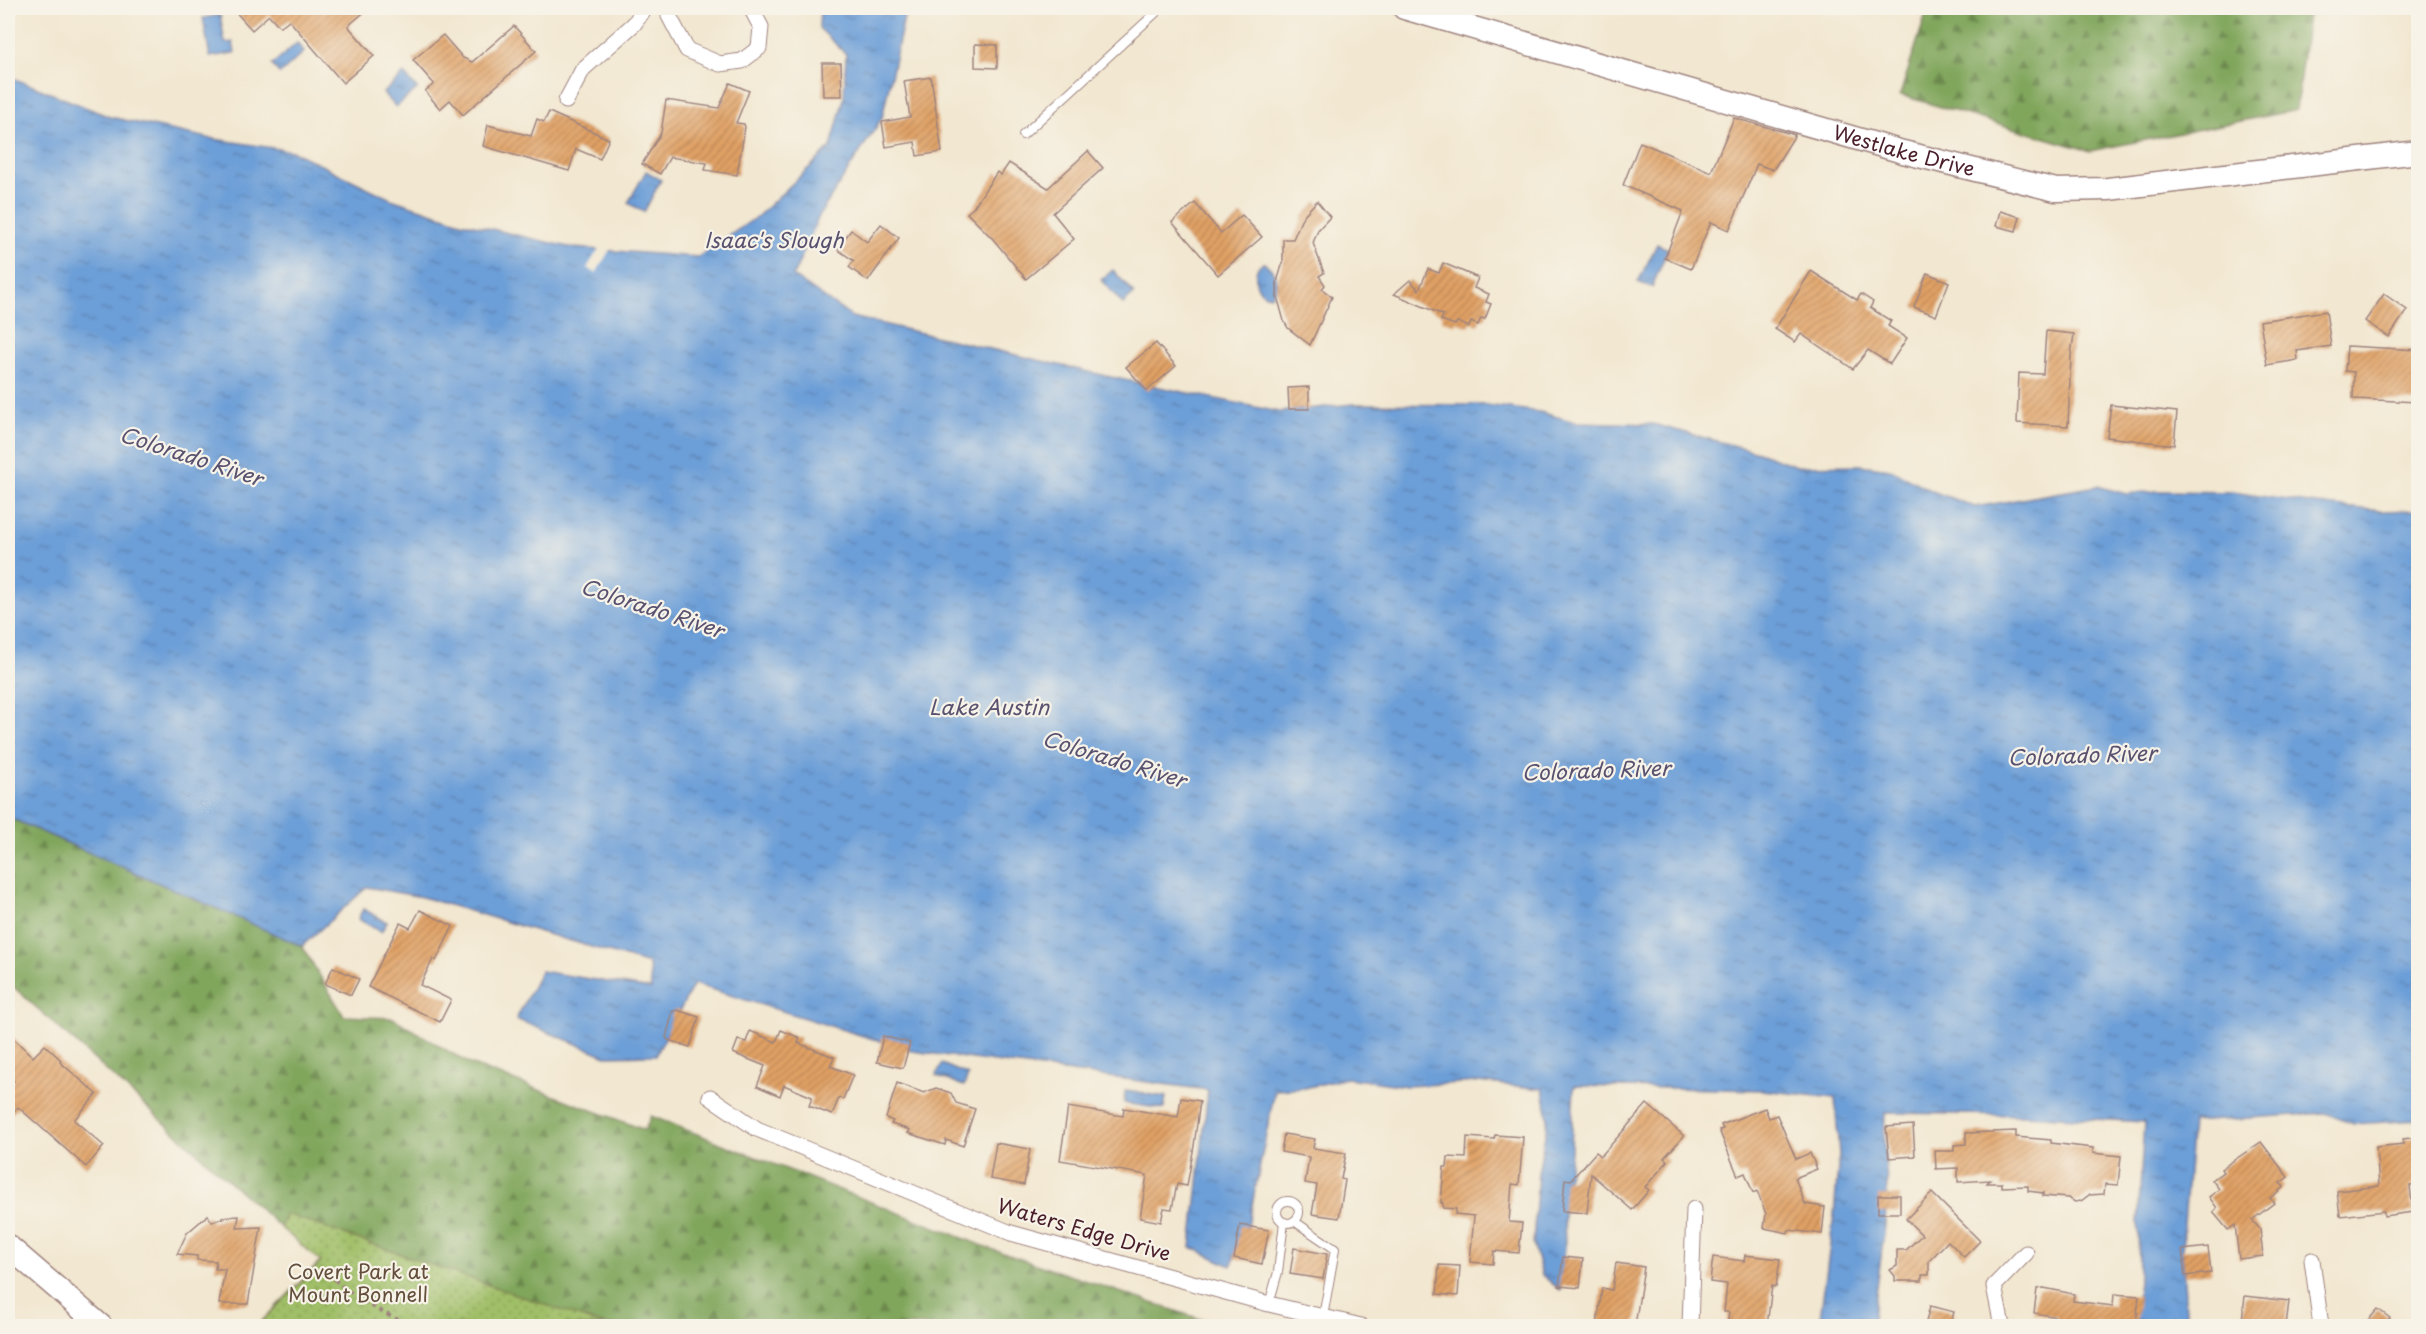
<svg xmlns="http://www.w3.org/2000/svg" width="2426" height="1334" viewBox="0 0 2426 1334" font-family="'Playpen Sans',sans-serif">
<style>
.forest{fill:url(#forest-firs);stroke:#656244;stroke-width:1.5}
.park{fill:url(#park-dots);stroke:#756f49;stroke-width:1.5}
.water{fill:url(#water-ripples);stroke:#5b5e81;stroke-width:1.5}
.pier{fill:#f2e7d0}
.building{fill:url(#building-hatch)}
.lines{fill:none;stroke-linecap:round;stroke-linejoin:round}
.lane-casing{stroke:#9e837e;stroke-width:10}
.street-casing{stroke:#9e837e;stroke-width:17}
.secondary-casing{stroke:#9e837e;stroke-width:25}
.path{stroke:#9e837e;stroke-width:4;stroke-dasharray:4.5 4.5;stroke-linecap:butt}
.lane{stroke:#fff;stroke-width:8}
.street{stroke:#fff;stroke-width:15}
.secondary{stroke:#fff;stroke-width:22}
.labels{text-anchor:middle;stroke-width:4.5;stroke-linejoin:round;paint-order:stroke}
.street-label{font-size:20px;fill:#4a1f2b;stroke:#f7f3e8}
.park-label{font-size:20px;fill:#644f3d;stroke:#f7f3e8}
.water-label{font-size:21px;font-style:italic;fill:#585270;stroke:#f7f3e8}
</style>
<defs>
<pattern id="forest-firs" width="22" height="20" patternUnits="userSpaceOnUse" patternTransform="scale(1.5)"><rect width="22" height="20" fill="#80a65c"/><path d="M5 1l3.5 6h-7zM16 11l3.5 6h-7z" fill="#6b874c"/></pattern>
<pattern id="park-dots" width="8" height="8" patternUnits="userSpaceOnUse" patternTransform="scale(1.5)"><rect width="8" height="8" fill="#a0bf67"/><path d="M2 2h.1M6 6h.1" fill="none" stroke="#849b55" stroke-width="1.8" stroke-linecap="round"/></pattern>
<pattern id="water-ripples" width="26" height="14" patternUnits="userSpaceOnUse" patternTransform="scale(1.5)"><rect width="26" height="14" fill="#6c9ed7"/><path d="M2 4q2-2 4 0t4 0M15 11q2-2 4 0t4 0" fill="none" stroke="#5b80af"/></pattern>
<pattern id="building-hatch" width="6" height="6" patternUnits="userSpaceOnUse" patternTransform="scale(1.5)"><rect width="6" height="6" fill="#e0a165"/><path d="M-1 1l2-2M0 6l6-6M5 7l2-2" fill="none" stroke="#b88353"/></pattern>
</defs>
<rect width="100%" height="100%" fill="#f7f3e8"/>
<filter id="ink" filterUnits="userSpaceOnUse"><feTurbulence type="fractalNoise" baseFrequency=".0167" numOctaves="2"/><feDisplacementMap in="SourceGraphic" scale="12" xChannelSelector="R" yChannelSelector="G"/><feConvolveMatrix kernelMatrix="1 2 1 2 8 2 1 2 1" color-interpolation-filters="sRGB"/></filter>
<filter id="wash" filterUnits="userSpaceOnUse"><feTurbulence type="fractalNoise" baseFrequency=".008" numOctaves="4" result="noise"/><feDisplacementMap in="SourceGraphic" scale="24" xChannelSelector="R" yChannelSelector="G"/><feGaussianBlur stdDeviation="1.35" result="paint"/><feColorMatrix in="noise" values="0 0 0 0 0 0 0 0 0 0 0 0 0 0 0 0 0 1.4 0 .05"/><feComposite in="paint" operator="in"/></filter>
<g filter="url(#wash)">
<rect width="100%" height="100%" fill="#f2e7d0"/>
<g class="forest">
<polygon points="1928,8 2309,8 2296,110 2090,151 1900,95"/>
<polygon points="8,817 302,946 344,1016 393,1018 470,1064 645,1130 651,1116 991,1249 1221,1326 257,1326 321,1261 280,1227 8,982"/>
</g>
<polygon class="park" points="286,1214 606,1326 257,1326 321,1262 280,1227"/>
<g class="water">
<polygon points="820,8 906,8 882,118 820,214 793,276 852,317 1111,377 1279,412 1353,404 1486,405 1540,412 1575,422 1653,424 1758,452 1797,466 1860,465 1890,469 1932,491 1975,507 2097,486 2126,494 2158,491 2232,492 2316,504 2382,511 2418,510 2418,1120 2353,1124 2325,1113 2192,1122 2182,1250 2187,1326 2134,1326 2139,1280 2138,1223 2144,1122 2024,1115 1885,1113 1884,1145 1887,1182 1885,1226 1872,1326 1819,1326 1834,1215 1839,1155 1835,1098 1762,1090 1574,1086 1571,1152 1564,1213 1565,1246 1560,1290 1542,1275 1533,1244 1538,1174 1548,1118 1543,1089 1478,1082 1407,1086 1347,1078 1305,1088 1275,1090 1248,1225 1231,1266 1191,1247 1208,1090 912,1051 694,984 656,1055 606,1056 516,1019 541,971 651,989 649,964 422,897 367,887 302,946 8,817 8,76 110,117 208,138 292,151 391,199 461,222 573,248 698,257 758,216 831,147 844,98 846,54 819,28"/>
<polygon points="220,15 225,43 233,42 235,53 210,57 203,18"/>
<polygon points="297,43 304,52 280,74 272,65"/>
<polygon points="404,74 417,89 396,107 383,93"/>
<polygon points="646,171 661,180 644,212 628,203"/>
<polygon points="1657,244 1668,249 1652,287 1638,282"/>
<path d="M1264,263C1276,270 1280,285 1271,296C1256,295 1253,278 1258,267Z"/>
<polygon points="1113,270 1134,294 1123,304 1101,280"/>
<polygon points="363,909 387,922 381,932 358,919"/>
<polygon points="942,1064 968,1075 964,1086 936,1076"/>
<polygon points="1125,1091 1166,1097 1164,1109 1124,1103"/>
</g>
<polygon class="pier" points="600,247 611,248 596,273 587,268"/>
<g id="blocks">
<g class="building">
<polygon points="232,8 369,8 348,26 374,56 343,83 289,20 280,27 269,15 252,30"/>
<polygon points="514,26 536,51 463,115 450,100 440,109 425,91 434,84 413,60 443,35 463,58 472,62"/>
<polygon points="975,44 997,45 997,68 975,67"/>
<polygon points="822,63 841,63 842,96 823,96"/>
<polygon points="931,77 942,152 917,156 915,142 886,147 882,122 910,117 904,81"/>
<polygon points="730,83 749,91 736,123 744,124 745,127 737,175 705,170 707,163 670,157 660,174 642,164 661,133 666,100 719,108"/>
<polygon points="549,112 609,139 600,159 576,149 569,171 483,146 488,125 531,136 537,119 544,122"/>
<polygon points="1734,118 1795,135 1773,170 1757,164 1729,230 1711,222 1691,269 1665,258 1683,211 1623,185 1640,142 1711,172"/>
<polygon points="1088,151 1103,168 1053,213 1074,239 1026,279 993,239 967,213 973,208 997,172 1001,175 1009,163 1048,188"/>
<polygon points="1317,201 1330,217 1318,230 1313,243 1324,273 1319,276 1325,285 1322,289 1332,297 1310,345 1288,328 1284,321 1277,296 1277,282 1283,262 1283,239 1293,239 1303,216"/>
<polygon points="1195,203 1221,233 1242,215 1262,237 1218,275 1172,222"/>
<polygon points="2000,211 2020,217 2016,231 1996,226"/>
<polygon points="881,224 899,238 868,281 849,267 854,261 837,249 851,230 867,242"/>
<polygon points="1443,263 1478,278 1474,288 1489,294 1486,302 1491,304 1485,319 1481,318 1478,325 1471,322 1469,327 1457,322 1455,325 1441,320 1443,315 1394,294 1410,280 1419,290 1428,269 1439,273"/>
<polygon points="1811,271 1857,300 1861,294 1873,302 1870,308 1891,321 1888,326 1907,338 1890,364 1868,350 1853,369 1801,334 1795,342 1775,329"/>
<polygon points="1927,273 1949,282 1936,316 1914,307"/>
<polygon points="2384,294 2407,310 2389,337 2365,321"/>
<polygon points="2326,311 2331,346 2297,351 2298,360 2267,365 2260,321"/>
<polygon points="2046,331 2074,334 2071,355 2068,426 2017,423 2019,373 2043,374"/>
<polygon points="1156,343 1176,366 1147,391 1126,367"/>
<polygon points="2347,346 2418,350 2418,402 2353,399 2354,372 2345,371"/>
<polygon points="1309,387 1309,409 1289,409 1288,388"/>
<polygon points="2111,405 2177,412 2174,445 2107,437"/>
<polygon points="420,910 453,926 436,961 433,959 420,985 451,1000 440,1022 368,987 400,923 410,928"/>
<polygon points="333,967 359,979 351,995 325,984"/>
<polygon points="677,1010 699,1017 690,1047 668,1040 666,1037 673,1011"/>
<polygon points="781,1030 800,1038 798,1043 834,1057 830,1066 853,1075 843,1099 839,1098 832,1115 809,1106 812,1097 784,1085 780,1096 757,1086 765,1066 733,1053 738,1040 746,1042 750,1031 776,1042"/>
<polygon points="8,1033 33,1057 45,1045 61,1060 60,1062 97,1094 74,1120 104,1146 86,1167 18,1107 8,1118 8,1088 14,1081 8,1075"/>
<polygon points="883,1036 910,1043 903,1068 877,1062"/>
<polygon points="897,1083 924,1093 936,1088 951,1093 956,1103 975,1109 963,1146 946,1140 945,1145 908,1133 910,1130 891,1124 893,1121 886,1118"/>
<polygon points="1181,1098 1200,1101 1194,1146 1187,1186 1177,1184 1172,1209 1164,1208 1161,1222 1140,1218 1147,1175 1060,1160 1068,1107 1123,1116 1124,1108 1178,1117"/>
<polygon points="1647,1104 1684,1136 1664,1158 1668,1161 1645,1187 1649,1190 1632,1210 1591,1174 1587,1213 1562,1211 1565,1179 1571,1180 1596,1152 1601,1156"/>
<polygon points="1765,1108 1769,1118 1777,1115 1796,1159 1810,1153 1817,1169 1795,1178 1805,1204 1825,1207 1822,1234 1789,1230 1788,1233 1764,1228 1766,1214 1757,1191 1753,1193 1745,1173 1738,1176 1719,1130 1723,1129 1721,1125"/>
<polygon points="1913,1125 1915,1156 1889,1158 1886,1127"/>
<polygon points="2016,1131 2016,1137 2051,1140 2051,1143 2093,1148 2093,1153 2121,1156 2118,1185 2105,1184 2104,1194 2089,1195 2081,1201 2075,1202 2068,1198 2043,1196 2043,1193 2028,1191 2028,1186 2002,1187 2002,1183 1987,1183 1990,1180 1958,1182 1958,1168 1936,1169 1935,1151 1954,1151 1954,1145 1966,1144 1966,1133"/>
<polygon points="1284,1134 1315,1139 1313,1148 1346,1153 1341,1179 1345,1180 1339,1218 1312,1214 1317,1185 1305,1183 1309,1157 1281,1152"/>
<polygon points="1495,1135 1523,1137 1519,1185 1512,1184 1509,1222 1522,1223 1519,1253 1494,1251 1493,1264 1470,1262 1474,1216 1455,1214 1456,1209 1443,1208 1443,1203 1441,1203 1444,1167 1447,1167 1448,1157 1466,1158 1467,1137 1494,1139"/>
<polygon points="2418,1137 2418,1185 2410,1186 2413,1212 2384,1216 2384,1211 2340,1216 2337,1191 2379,1186 2376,1147 2403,1144 2403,1139"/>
<polygon points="2261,1142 2288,1177 2280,1183 2284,1187 2270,1198 2274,1203 2252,1220 2260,1229 2263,1256 2239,1259 2235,1225 2228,1230 2213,1212 2217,1208 2209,1197 2219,1189 2212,1180 2223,1172 2221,1169"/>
<polygon points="996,1143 1030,1149 1024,1185 990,1179"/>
<polygon points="1932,1193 1980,1241 1964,1257 1948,1241 1929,1261 1929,1275 1922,1275 1922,1281 1895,1281 1895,1276 1890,1270 1897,1266 1897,1250 1906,1250 1922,1235 1906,1219"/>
<rect x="1878" y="1195" width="22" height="18"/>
<polygon points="208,1215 212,1222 225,1217 239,1216 237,1228 261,1227 248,1304 219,1304 225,1269 215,1269 216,1261 197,1260 197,1256 177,1254 187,1233"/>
<polygon points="1240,1225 1269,1230 1262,1264 1234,1258"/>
<polygon points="2208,1247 2211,1273 2185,1276 2182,1250"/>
<polygon points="1294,1248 1327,1254 1323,1279 1290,1274"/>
<polygon points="1745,1255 1780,1259 1776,1287 1772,1286 1767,1326 1727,1326 1729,1312 1724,1312 1727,1284 1710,1282 1713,1257 1744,1261"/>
<polygon points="1563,1257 1583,1259 1580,1288 1559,1286"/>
<polygon points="1616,1263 1644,1267 1635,1326 1597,1326 1602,1288 1612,1290"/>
<polygon points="1439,1265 1460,1266 1458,1296 1437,1294"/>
<polygon points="2044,1288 2074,1294 2073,1301 2113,1306 2114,1294 2139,1296 2136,1326 2095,1322 2094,1326 2057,1326 2058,1317 2034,1313 2037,1289"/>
<polygon points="2245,1296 2289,1301 2286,1326 2251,1326 2251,1321 2242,1320"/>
<polygon points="1930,1306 1954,1312 1950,1326 1925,1326"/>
<polygon points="2378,1309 2390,1318 2383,1326 2363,1326"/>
</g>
</g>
</g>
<g filter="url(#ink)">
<use href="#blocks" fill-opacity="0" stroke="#9e837e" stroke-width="1.5"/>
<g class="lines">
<defs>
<g id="lane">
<polyline points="1023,135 1161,8"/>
<circle cx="1288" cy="1212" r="11"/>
<polyline points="1294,1221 1335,1249 1323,1317"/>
<polyline points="1269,1304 1278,1272 1284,1222"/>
</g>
<g id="street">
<polyline points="669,8 669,16 687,50 720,64 742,61 759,48 761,27 751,8"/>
<polyline points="566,101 583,69 634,24 645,8"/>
<polyline points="710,1097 757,1129 1011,1233 1269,1304 1361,1326"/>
<polyline points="2312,1260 2321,1326"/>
<polyline points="1690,1326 1694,1209"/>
<polyline points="2002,1326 1994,1286 2026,1253"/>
</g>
<g id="secondary">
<path id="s1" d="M1404,8L1903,152L2056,190L2108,189L2418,152"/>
<polyline points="8,1246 101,1326"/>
</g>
</defs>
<use href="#lane" class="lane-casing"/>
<use href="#street" class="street-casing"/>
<use href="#secondary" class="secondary-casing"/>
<path class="path" d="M328,1273C351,1297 382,1313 412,1326"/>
<use href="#lane" class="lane"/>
<use href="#street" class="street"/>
<use href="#secondary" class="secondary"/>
</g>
</g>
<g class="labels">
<g class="street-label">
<text dy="7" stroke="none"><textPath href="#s1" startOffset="520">Westlake Drive</textPath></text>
<text transform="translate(1084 1230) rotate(16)" y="7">Waters Edge Drive</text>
</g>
<g class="park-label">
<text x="358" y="1279">Covert Park at<tspan x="358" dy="23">Mount Bonnell</tspan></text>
</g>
<g class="water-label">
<text x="774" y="248">Isaac's Slough</text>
<text transform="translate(191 457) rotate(18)" y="7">Colorado River</text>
<text transform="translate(652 609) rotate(18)" y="7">Colorado River</text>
<text x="989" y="715">Lake Austin</text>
<text transform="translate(2082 756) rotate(-2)" y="7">Colorado River</text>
<text transform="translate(1114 760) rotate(17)" y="7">Colorado River</text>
<text transform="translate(1596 771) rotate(-2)" y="7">Colorado River</text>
</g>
</g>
<rect width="2426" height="1334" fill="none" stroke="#f7f3e8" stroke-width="30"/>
</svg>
